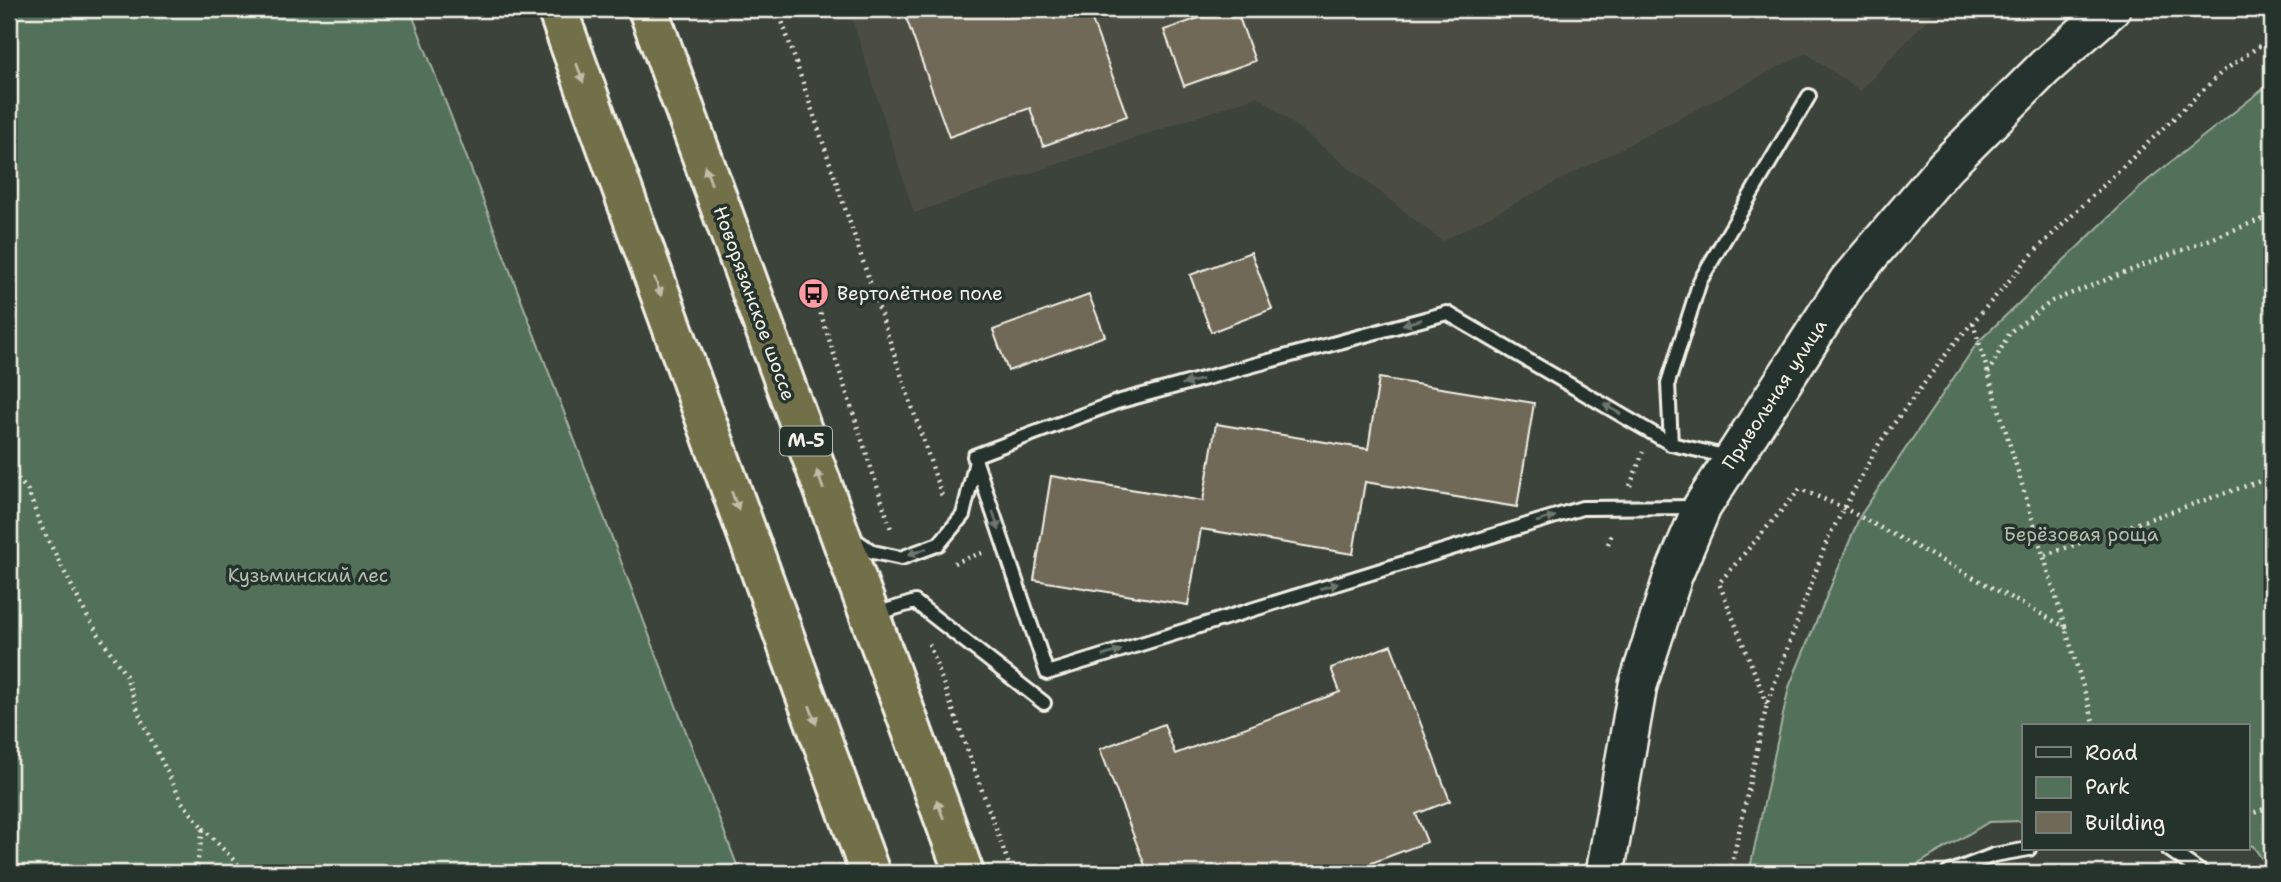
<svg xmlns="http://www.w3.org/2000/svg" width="2281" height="882" viewBox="0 0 2281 882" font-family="'Shantell Sans',sans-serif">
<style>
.built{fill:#4c4e43}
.green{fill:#52715a;stroke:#a3b1a1;stroke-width:2}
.building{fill:#706958;stroke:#f4f1e8;stroke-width:2}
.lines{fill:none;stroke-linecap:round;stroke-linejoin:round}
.lane-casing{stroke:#f4f1e8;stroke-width:18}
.secondary-casing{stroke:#f4f1e8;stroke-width:42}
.highway-casing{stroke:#f4f1e8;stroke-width:44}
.path{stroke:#f4f1e8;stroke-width:4.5;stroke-dasharray:2 5;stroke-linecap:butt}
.lane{stroke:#26332d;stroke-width:12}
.secondary{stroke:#26332d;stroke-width:37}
.highway{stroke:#71704a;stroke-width:38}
.oneway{fill:#c0bda9}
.oneway2{fill:#6e766e}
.labels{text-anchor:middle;stroke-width:7;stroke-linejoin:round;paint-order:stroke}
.shield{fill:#26332d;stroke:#b6b8b0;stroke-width:2}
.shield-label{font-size:18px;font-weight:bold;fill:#f4f1e8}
.poi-label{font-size:19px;fill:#f4f1e8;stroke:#26332d;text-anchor:start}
.street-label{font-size:19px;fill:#f4f1e8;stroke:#26332d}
.park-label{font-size:19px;fill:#b3beaf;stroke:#26332d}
</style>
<rect width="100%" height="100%" fill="#3c433a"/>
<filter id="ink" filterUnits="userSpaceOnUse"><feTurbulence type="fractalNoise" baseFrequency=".0143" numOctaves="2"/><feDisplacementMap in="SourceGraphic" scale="14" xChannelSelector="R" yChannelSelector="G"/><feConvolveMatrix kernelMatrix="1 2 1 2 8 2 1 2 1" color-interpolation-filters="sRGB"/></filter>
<g filter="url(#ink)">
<polygon class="built" points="849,9 1937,9 1860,91 1806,53 1442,241 1258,96 914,213"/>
<g class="green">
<polygon points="9,9 410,9 740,873 9,873"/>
<polygon points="2272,82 2272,873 2253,846 2248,845 2248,726 2024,726 2024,821 1989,822 1903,873 1749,873 1789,687 1860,516 1978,342 2148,180"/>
</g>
<g class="building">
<polygon points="903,9 1088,9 1127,116 1043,146 1030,108 949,137"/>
<polygon points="1225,9 1236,9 1255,61 1184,86 1164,30"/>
<polygon points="1251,252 1272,309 1211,332 1190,275"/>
<polygon points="1089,295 1105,336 1008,371 993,330"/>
<polygon points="1379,378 1534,403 1517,507 1365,482 1353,554 1201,529 1188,605 1034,580 1051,476 1203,501 1216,424 1368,449"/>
<polygon points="1391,645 1450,801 1416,814 1427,842 1358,868 1360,873 1148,873 1100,749 1164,724 1175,754 1340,692 1331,668"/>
</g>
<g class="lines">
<defs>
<g id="lane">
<polyline points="1671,444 1668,383 1700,281 1809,96"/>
<polyline points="1698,507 1582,508 1047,673 974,456 1117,402 1447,313 1671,444 1729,457"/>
<polyline points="851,537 873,552 901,558 939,544 963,515 976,461"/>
<polyline points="875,614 915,602 1044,703"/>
<polyline points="2168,849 2202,873"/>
<polyline points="1948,873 1994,855 2029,849"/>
</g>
<polyline id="secondary" points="1605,873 1638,685 1673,576 1702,507 1848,281 1945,167 2045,67 2111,9"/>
<g id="highway">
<polyline points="557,9 870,873"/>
<polyline points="648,9 964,873"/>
</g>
</defs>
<use href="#lane" class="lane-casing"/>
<use href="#secondary" class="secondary-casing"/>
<use href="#highway" class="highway-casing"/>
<g class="path">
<polyline points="778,9 943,499"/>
<polyline points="814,293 892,532"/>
<polyline points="1973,323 2095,726"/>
<polyline points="1988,373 2010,332 2052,301 2272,215"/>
<polyline points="9,468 28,491 41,526 88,618 126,676 141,719 182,802 203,828 196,873"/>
<polyline points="1630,486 1643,452"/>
<polyline points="1608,544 1613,531"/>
<polyline points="2045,555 2272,477"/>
<polyline points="954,563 982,553"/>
<polyline points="929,644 1012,873"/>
<polyline points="1767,704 1719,583 1800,489 1842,507 2067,628"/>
<polyline points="2248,815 2272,806"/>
<polyline points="203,828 246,873"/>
<polyline points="1730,873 1767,704 1828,538 1880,442 1953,345 2036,250 2222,72 2272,37"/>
</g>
<use href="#lane" class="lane"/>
<use href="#secondary" class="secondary"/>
<use href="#highway" class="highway"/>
</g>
<defs><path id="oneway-solid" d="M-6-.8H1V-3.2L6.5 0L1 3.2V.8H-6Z" transform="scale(1.75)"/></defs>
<g class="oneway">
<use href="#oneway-solid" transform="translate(580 73) rotate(70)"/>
<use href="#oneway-solid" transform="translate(708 175) rotate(-110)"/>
<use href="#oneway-solid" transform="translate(658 287) rotate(70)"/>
<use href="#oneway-solid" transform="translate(820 480) rotate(-110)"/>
<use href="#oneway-solid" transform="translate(735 501) rotate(70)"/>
<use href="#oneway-solid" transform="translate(813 715) rotate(70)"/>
<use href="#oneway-solid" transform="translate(940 809) rotate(-110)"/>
</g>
<g class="oneway2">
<use href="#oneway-solid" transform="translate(1412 322) rotate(165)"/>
<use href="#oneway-solid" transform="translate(1192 382) rotate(165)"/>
<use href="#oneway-solid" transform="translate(1612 409) rotate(-150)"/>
<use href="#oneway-solid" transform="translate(1546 519) rotate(-17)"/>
<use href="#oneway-solid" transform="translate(996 521) rotate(71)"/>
<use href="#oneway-solid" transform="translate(917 552) rotate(160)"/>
<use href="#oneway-solid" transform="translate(1329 586) rotate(-17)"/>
<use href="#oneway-solid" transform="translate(1112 653) rotate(-17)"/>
</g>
</g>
<defs>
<symbol id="bus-disc" viewBox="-11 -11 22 22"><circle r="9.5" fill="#ff9aa2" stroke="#26332d"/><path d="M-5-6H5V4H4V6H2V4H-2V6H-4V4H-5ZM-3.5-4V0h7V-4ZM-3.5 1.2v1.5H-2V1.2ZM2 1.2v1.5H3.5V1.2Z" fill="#111"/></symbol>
</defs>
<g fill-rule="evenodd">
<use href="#bus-disc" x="796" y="276" width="35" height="35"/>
</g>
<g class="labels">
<rect class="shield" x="780" y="426.5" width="52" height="29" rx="5"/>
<g class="shield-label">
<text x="806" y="447">М-5</text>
</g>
<g class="poi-label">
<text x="837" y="300">Вертолётное поле</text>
</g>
<g class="street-label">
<text transform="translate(755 303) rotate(70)" y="7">Новорязанское шоссе</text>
<text transform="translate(1774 394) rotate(-57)" y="7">Привольная улица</text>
</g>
<g class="park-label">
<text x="2081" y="541">Берёзовая роща</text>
<text x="308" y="582">Кузьминский лес</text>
</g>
</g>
<rect width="2281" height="882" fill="none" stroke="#26332d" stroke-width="35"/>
<rect x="18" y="18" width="2246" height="847" fill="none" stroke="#f4f1e8" stroke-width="2.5" filter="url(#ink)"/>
<rect x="2022" y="724" width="228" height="126" fill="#26332d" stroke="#787f78" stroke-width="2"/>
<rect x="2036" y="747" width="35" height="10" fill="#26332d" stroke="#787f78" stroke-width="2"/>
<text x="2085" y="760" font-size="21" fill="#f4f1e8">Road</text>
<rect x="2036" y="777" width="35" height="21" fill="#52715a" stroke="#787f78" stroke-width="2"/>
<text x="2085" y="794" font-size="21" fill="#f4f1e8">Park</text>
<rect x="2036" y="812" width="35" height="21" fill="#706958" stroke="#787f78" stroke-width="2"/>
<text x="2085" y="830" font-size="21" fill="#f4f1e8">Building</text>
</svg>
